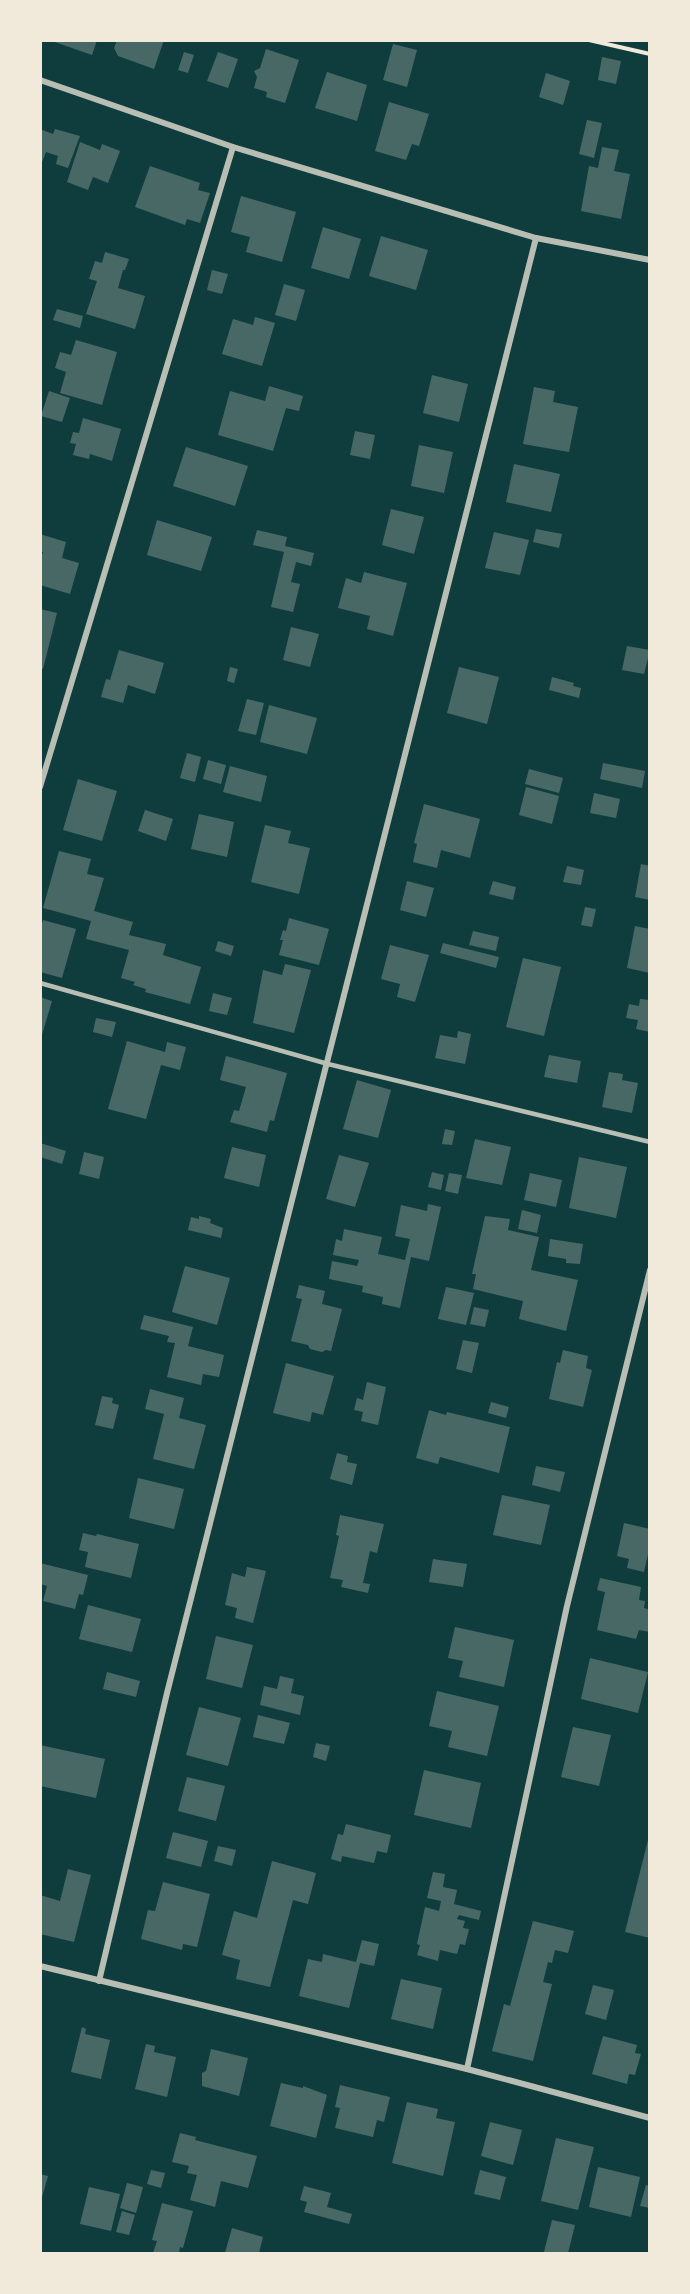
<svg xmlns="http://www.w3.org/2000/svg" width="690" height="2294" viewBox="0 0 690 2294" font-family="Inter,sans-serif">
<style>
.building{fill:#486865}
.lines{fill:none;stroke-linecap:round;stroke-linejoin:round}
.path{stroke:#f1e9da;stroke-width:4}
.service{stroke:#b8beb3;stroke-width:4.5}
.minor{stroke:#b8beb3;stroke-width:6}
</style>
<rect width="100%" height="100%" fill="#0f3d3e"/>
<g class="building">
<polygon points="49,40 97,40 92,55"/>
<polygon points="117,40 164,40 154,69 118,56 114,48"/>
<polygon points="393,44 417,50 407,87 383,80"/>
<polygon points="266,49 299,60 285,103 266,97 267,92 254,88 257,77 254,71 260,68"/>
<polygon points="184,52 194,55 188,73 178,70"/>
<polygon points="218,52 238,59 228,88 207,81"/>
<polygon points="602,57 621,61 616,84 598,80"/>
<polygon points="327,72 367,85 357,121 315,108"/>
<polygon points="546,73 570,81 563,105 539,97"/>
<polygon points="389,102 429,114 419,146 412,144 406,160 375,151"/>
<polygon points="587,120 602,123 594,158 579,154"/>
<polygon points="40,129 53,134 55,129 80,136 68,168 56,164 58,156 46,152 40,167"/>
<polygon points="80,142 100,150 102,144 120,151 108,183 93,177 88,190 67,182"/>
<polygon points="602,147 619,150 614,171 630,174 621,219 581,211 589,166 598,168"/>
<polygon points="150,166 200,183 198,190 210,193 200,223 187,219 185,225 135,207"/>
<polygon points="241,196 296,212 282,262 246,252 250,237 231,232"/>
<polygon points="323,227 361,239 349,279 311,268"/>
<polygon points="381,236 428,250 416,290 369,276"/>
<polygon points="105,252 129,259 125,270 123,270 118,288 145,296 135,329 86,314 97,281 89,279 95,261 102,263"/>
<polygon points="212,270 228,274 222,294 207,290"/>
<polygon points="284,284 305,290 296,321 275,315"/>
<polygon points="57,309 83,316 80,328 53,320"/>
<polygon points="255,317 275,323 262,366 222,354 233,319 253,325"/>
<polygon points="76,340 117,352 102,405 60,393 66,372 55,368 60,352 71,355"/>
<polygon points="432,375 468,384 459,422 423,413"/>
<polygon points="269,386 303,396 299,411 286,408 273,451 218,435 230,391 265,401"/>
<polygon points="534,387 555,391 553,402 578,407 569,452 523,444"/>
<polygon points="49,391 70,398 62,422 41,416"/>
<polygon points="83,418 121,429 112,461 90,454 89,459 73,455 76,444 70,443 73,432 79,433"/>
<polygon points="355,431 375,435 370,459 350,455"/>
<polygon points="419,445 453,452 444,493 411,486"/>
<polygon points="186,447 248,466 235,506 173,486"/>
<polygon points="514,464 560,474 551,512 506,502"/>
<polygon points="391,509 424,517 414,554 382,545"/>
<polygon points="157,520 212,537 201,571 147,555"/>
<polygon points="536,529 562,534 559,548 533,542"/>
<polygon points="257,530 287,537 285,546 314,553 311,566 296,562 291,582 300,584 293,612 271,607 284,552 253,545"/>
<polygon points="494,532 529,540 520,575 485,568"/>
<polygon points="40,534 66,542 62,558 79,563 70,594 40,585 40,560 43,552 40,551"/>
<polygon points="364,572 407,583 393,636 367,629 370,616 338,608 346,578 361,583"/>
<polygon points="40,609 57,613 43,669 40,668"/>
<polygon points="291,627 319,634 310,667 283,660"/>
<polygon points="627,646 650,650 644,674 622,670"/>
<polygon points="119,650 164,663 155,694 128,685 123,703 101,697 106,679 110,680"/>
<polygon points="230,667 238,669 234,683 227,681"/>
<polygon points="459,667 499,677 487,724 447,713"/>
<polygon points="552,677 574,683 573,686 581,688 579,698 549,690"/>
<polygon points="247,699 264,703 256,735 238,731"/>
<polygon points="269,705 317,718 307,754 260,742"/>
<polygon points="187,753 201,757 195,782 180,778"/>
<polygon points="208,760 226,765 221,784 203,779"/>
<polygon points="603,763 645,771 642,788 600,779"/>
<polygon points="230,766 267,776 261,802 223,792"/>
<polygon points="529,769 563,778 559,793 525,784"/>
<polygon points="78,779 117,791 102,841 63,830"/>
<polygon points="526,787 559,796 552,824 519,815"/>
<polygon points="594,793 620,799 616,818 590,813"/>
<polygon points="424,804 480,819 470,858 441,850 437,868 413,862 417,844 414,843"/>
<polygon points="145,810 173,819 166,841 138,831"/>
<polygon points="199,814 234,822 227,857 191,849"/>
<polygon points="265,825 291,831 288,843 310,848 299,894 251,882"/>
<polygon points="59,851 91,859 87,874 104,878 94,911 133,922 129,935 166,944 163,955 201,967 190,1004 145,992 146,989 133,985 135,982 121,978 129,950 86,939 91,921 43,908"/>
<polygon points="641,864 650,866 650,900 635,897"/>
<polygon points="567,866 584,870 581,885 563,882"/>
<polygon points="407,881 434,888 426,917 400,910"/>
<polygon points="493,881 516,887 513,900 489,894"/>
<polygon points="585,907 596,909 592,927 581,925"/>
<polygon points="289,918 329,929 319,965 279,955 283,940 280,940 283,930 286,931"/>
<polygon points="43,920 76,929 62,978 40,972 40,929"/>
<polygon points="635,926 650,929 650,973 627,968"/>
<polygon points="473,931 499,937 496,951 469,945"/>
<polygon points="218,941 234,946 231,956 215,951"/>
<polygon points="443,943 499,957 496,968 440,953"/>
<polygon points="390,945 429,955 415,1002 397,997 400,984 381,979"/>
<polygon points="523,958 561,967 544,1036 506,1027"/>
<polygon points="285,964 311,970 294,1033 253,1023 263,970 282,975"/>
<polygon points="213,993 232,998 227,1015 209,1011"/>
<polygon points="40,997 52,1001 41,1038 40,1038"/>
<polygon points="640,999 650,1000 650,1032 636,1029 638,1020 626,1018 629,1004 639,1006"/>
<polygon points="96,1018 116,1022 112,1037 93,1032"/>
<polygon points="458,1031 471,1034 465,1064 435,1058 440,1035 457,1038"/>
<polygon points="127,1041 165,1052 167,1042 186,1047 180,1070 161,1065 146,1119 108,1109"/>
<polygon points="549,1055 581,1061 577,1083 544,1077"/>
<polygon points="226,1056 287,1073 274,1121 270,1120 267,1132 230,1122 234,1110 239,1111 246,1087 220,1080"/>
<polygon points="609,1072 623,1074 622,1080 638,1083 632,1113 602,1107"/>
<polygon points="357,1080 391,1090 378,1138 343,1129"/>
<polygon points="445,1129 455,1131 452,1145 442,1144"/>
<polygon points="475,1139 511,1147 502,1185 466,1178"/>
<polygon points="40,1143 66,1151 62,1164 40,1157"/>
<polygon points="232,1147 266,1155 259,1187 224,1178"/>
<polygon points="84,1152 104,1157 99,1179 79,1174"/>
<polygon points="339,1155 369,1163 355,1207 326,1199"/>
<polygon points="579,1157 627,1167 616,1218 569,1208"/>
<polygon points="432,1172 444,1175 441,1190 428,1187"/>
<polygon points="449,1173 462,1175 458,1194 445,1191"/>
<polygon points="530,1173 562,1180 556,1207 524,1200"/>
<polygon points="428,1204 441,1207 429,1261 411,1257 400,1308 382,1304 383,1297 362,1292 363,1286 329,1279 332,1261 357,1266 359,1260 333,1255 336,1239 342,1241 344,1229 382,1237 378,1254 405,1260 410,1239 395,1236 401,1205 427,1211"/>
<polygon points="522,1210 541,1215 537,1233 518,1229"/>
<polygon points="199,1216 211,1219 210,1223 223,1228 221,1238 188,1230 191,1217 199,1219"/>
<polygon points="485,1216 510,1219 508,1230 539,1237 531,1270 578,1280 566,1331 519,1319 523,1301 473,1289 476,1274 472,1274"/>
<polygon points="550,1239 583,1244 580,1264 566,1263 566,1259 548,1256"/>
<polygon points="185,1266 230,1278 217,1325 172,1312"/>
<polygon points="299,1285 325,1291 322,1304 342,1309 331,1351 326,1350 322,1352 310,1349 308,1345 291,1341 302,1299 296,1298"/>
<polygon points="446,1287 474,1293 466,1325 438,1319"/>
<polygon points="474,1307 489,1310 485,1327 470,1324"/>
<polygon points="144,1315 193,1327 188,1346 224,1355 219,1377 203,1374 201,1385 167,1377 175,1343 167,1342 169,1336 140,1329"/>
<polygon points="463,1340 479,1343 472,1373 456,1369"/>
<polygon points="563,1350 588,1356 586,1368 592,1370 583,1407 549,1399 557,1362 560,1363"/>
<polygon points="286,1363 334,1376 323,1415 312,1412 310,1422 273,1413"/>
<polygon points="367,1382 386,1387 378,1425 361,1421 363,1412 354,1410 357,1398 363,1400"/>
<polygon points="150,1389 184,1398 179,1418 206,1425 194,1469 153,1459 164,1414 145,1409"/>
<polygon points="102,1396 113,1398 112,1403 119,1405 113,1429 95,1425"/>
<polygon points="491,1402 509,1407 506,1418 488,1413"/>
<polygon points="429,1410 446,1415 447,1412 510,1427 499,1473 440,1457 438,1464 416,1458"/>
<polygon points="337,1453 348,1456 347,1462 357,1464 352,1485 330,1479"/>
<polygon points="536,1466 565,1472 560,1492 532,1485"/>
<polygon points="138,1478 184,1489 174,1529 129,1518"/>
<polygon points="502,1495 550,1505 541,1545 493,1535"/>
<polygon points="340,1515 384,1524 377,1553 370,1551 363,1583 370,1584 368,1593 341,1587 343,1580 330,1578 339,1536 336,1535"/>
<polygon points="624,1523 650,1529 650,1545 644,1572 627,1568 629,1559 617,1556"/>
<polygon points="83,1533 96,1536 97,1534 139,1544 131,1578 85,1567 88,1552 79,1550"/>
<polygon points="433,1559 467,1564 463,1587 429,1582"/>
<polygon points="40,1563 88,1575 83,1595 79,1594 75,1609 43,1601 47,1586 40,1584"/>
<polygon points="247,1567 266,1571 253,1623 235,1618 237,1608 225,1605 232,1573 245,1577"/>
<polygon points="600,1578 641,1587 639,1600 645,1601 644,1608 650,1610 650,1632 639,1630 636,1639 597,1630 605,1592 597,1590"/>
<polygon points="88,1605 141,1619 132,1652 79,1639"/>
<polygon points="455,1627 514,1640 504,1687 459,1677 463,1661 448,1658"/>
<polygon points="216,1636 253,1645 242,1688 206,1679"/>
<polygon points="590,1658 648,1672 638,1713 581,1699"/>
<polygon points="107,1672 140,1681 136,1697 103,1689"/>
<polygon points="280,1676 294,1679 291,1693 304,1696 300,1715 260,1705 264,1686 277,1689"/>
<polygon points="437,1691 499,1706 487,1756 448,1747 452,1731 429,1726"/>
<polygon points="199,1707 241,1718 228,1766 186,1755"/>
<polygon points="258,1715 290,1723 284,1744 253,1737"/>
<polygon points="573,1727 611,1735 599,1786 561,1777"/>
<polygon points="316,1743 330,1746 326,1761 313,1757"/>
<polygon points="40,1745 105,1759 96,1798 40,1786"/>
<polygon points="424,1770 481,1783 471,1828 414,1815"/>
<polygon points="187,1777 225,1786 216,1821 178,1811"/>
<polygon points="346,1824 391,1835 387,1853 377,1851 374,1863 342,1856 341,1862 331,1859 338,1834 343,1835"/>
<polygon points="173,1832 208,1841 201,1867 166,1858"/>
<polygon points="649,1836 650,1836 650,1938 625,1932"/>
<polygon points="218,1846 236,1850 232,1866 214,1861"/>
<polygon points="272,1861 316,1873 308,1904 293,1900 270,1987 236,1979 240,1960 222,1955 234,1911 257,1918"/>
<polygon points="68,1869 91,1875 74,1942 40,1934 40,1895 60,1901"/>
<polygon points="433,1872 445,1874 443,1887 457,1890 454,1904 481,1911 479,1920 459,1915 457,1919 465,1921 463,1928 469,1929 465,1945 460,1944 457,1954 440,1950 438,1961 417,1955 420,1945 417,1944 425,1907 439,1911 441,1901 427,1898"/>
<polygon points="163,1882 210,1894 197,1947 183,1944 182,1950 141,1939 148,1910 155,1911"/>
<polygon points="533,1921 574,1931 568,1953 555,1950 552,1963 548,1962 543,1982 552,1984 533,2061 492,2051 504,2004 510,2006"/>
<polygon points="362,1940 379,1944 374,1966 360,1963 349,2008 299,1996 308,1959 322,1962 323,1954 356,1962"/>
<polygon points="401,1979 442,1988 433,2029 391,2019"/>
<polygon points="593,1985 614,1990 606,2020 585,2014"/>
<polygon points="82,2027 86,2029 85,2034 110,2040 101,2079 71,2072"/>
<polygon points="603,2036 637,2045 635,2053 641,2054 635,2075 629,2074 627,2084 592,2074"/>
<polygon points="146,2044 155,2046 154,2052 176,2057 167,2097 135,2089"/>
<polygon points="211,2049 248,2058 239,2096 202,2086 202,2073 206,2071"/>
<polygon points="281,2083 303,2088 303,2086 327,2095 316,2138 270,2126"/>
<polygon points="340,2085 390,2097 384,2122 377,2120 373,2137 335,2128 340,2108 335,2107"/>
<polygon points="407,2102 438,2109 436,2118 455,2122 443,2176 392,2163"/>
<polygon points="490,2122 522,2130 513,2165 481,2156"/>
<polygon points="180,2133 196,2137 195,2140 257,2156 248,2188 221,2181 215,2207 190,2200 197,2175 187,2173 189,2166 172,2162"/>
<polygon points="556,2138 594,2147 578,2210 541,2201"/>
<polygon points="598,2167 640,2177 631,2217 589,2207"/>
<polygon points="151,2170 165,2173 161,2188 147,2184"/>
<polygon points="480,2170 506,2177 500,2200 474,2194"/>
<polygon points="40,2174 48,2176 41,2201 40,2201"/>
<polygon points="127,2183 143,2187 136,2213 120,2208"/>
<polygon points="646,2185 650,2186 650,2208 640,2206"/>
<polygon points="304,2186 331,2193 327,2207 352,2214 349,2224 304,2212 307,2202 300,2200"/>
<polygon points="89,2187 120,2194 111,2231 80,2224"/>
<polygon points="162,2203 193,2211 183,2248 180,2247 179,2253 153,2253 157,2241 152,2240"/>
<polygon points="122,2211 135,2215 129,2235 116,2232"/>
<polygon points="552,2220 575,2225 568,2253 544,2252"/>
<polygon points="232,2228 263,2237 259,2253 225,2253"/>
</g>
<g class="lines">
<polyline class="path" points="589,40 650,54"/>
<polyline class="service" points="40,983 328,1064 650,1142"/>
<g class="minor">
<polyline points="40,80 233,147 536,238 650,260"/>
<polyline points="40,787 233,147"/>
<polyline points="40,1966 467,2069 650,2118"/>
<polyline points="99,1981 167,1693 536,238"/>
<polyline points="467,2069 567,1606 650,1270"/>
</g>
</g>
<rect width="690" height="2294" fill="none" stroke="#f1e9da" stroke-width="84"/>
</svg>
